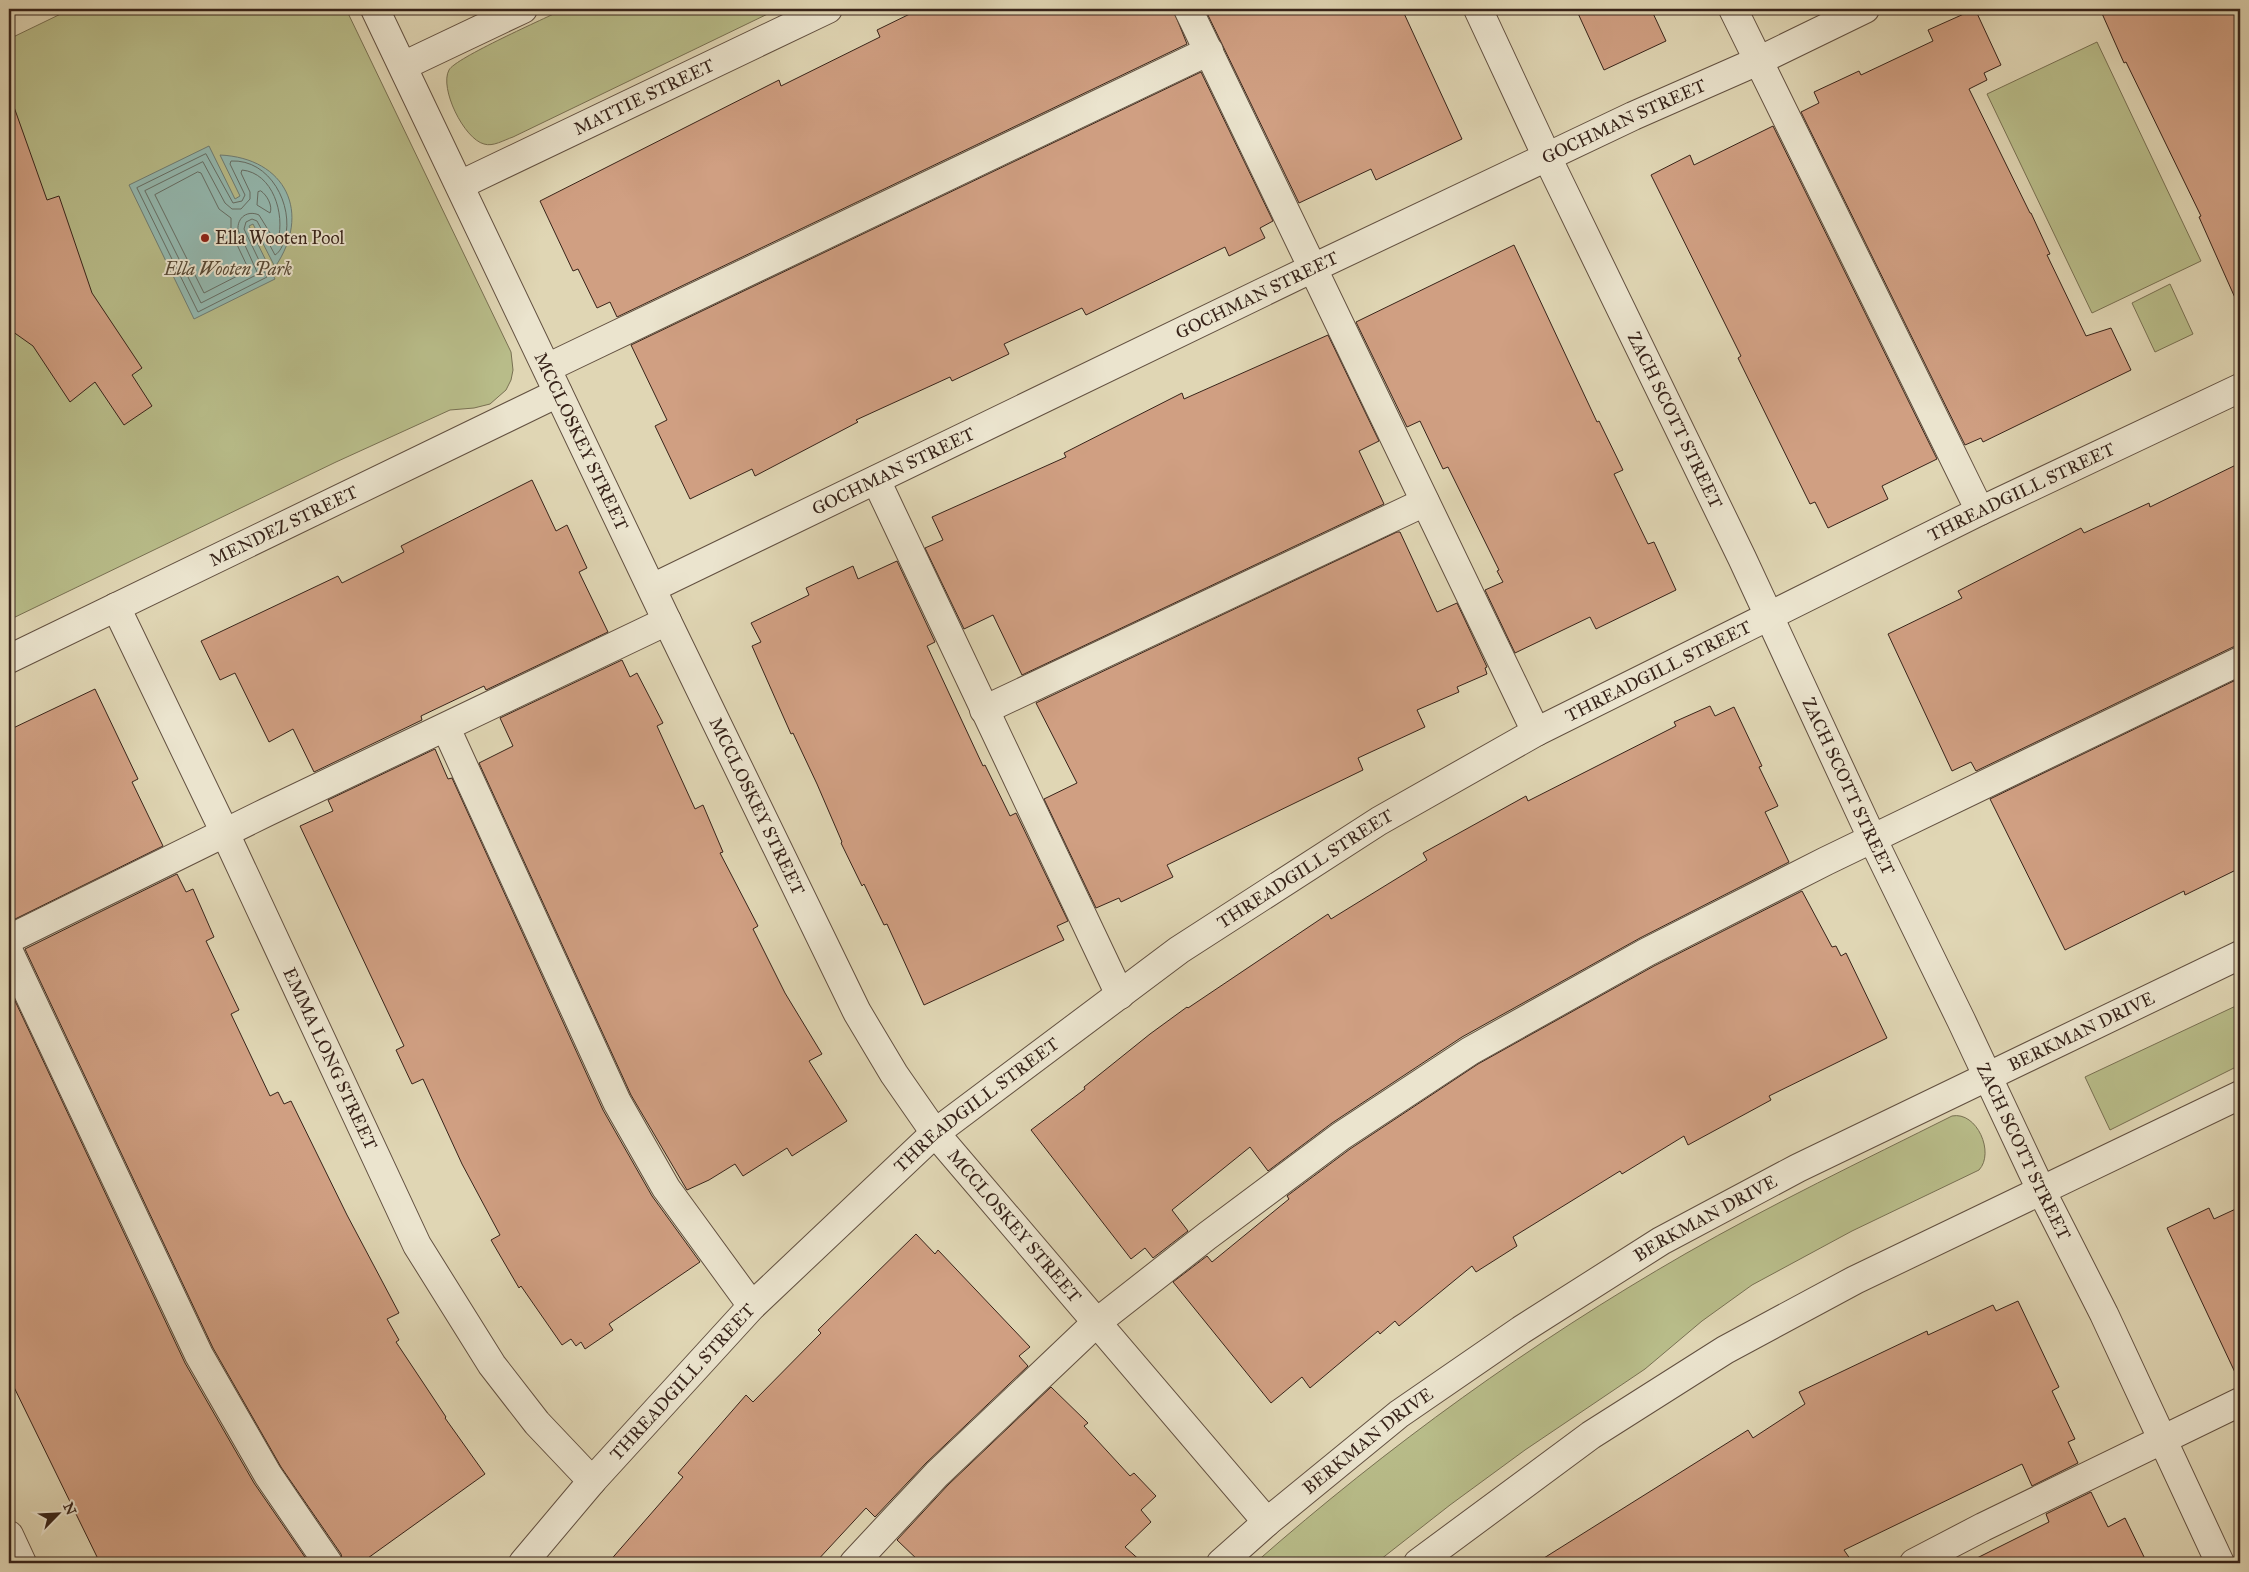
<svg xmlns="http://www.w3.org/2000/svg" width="2249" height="1572" viewBox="0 0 2249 1572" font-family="'IM FELL Great Primer',serif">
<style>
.green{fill:#b8bc89;stroke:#787052}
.water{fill:#94b9b0;stroke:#6f7d74}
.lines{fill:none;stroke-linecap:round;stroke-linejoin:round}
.shore{stroke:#666e65;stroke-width:1}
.building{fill:#d09f82;stroke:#38241a}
.minor-casing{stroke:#625040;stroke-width:30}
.minor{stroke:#ebe4ce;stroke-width:28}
.poi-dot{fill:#8f2418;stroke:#ebe4ce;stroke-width:2}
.labels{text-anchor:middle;stroke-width:4;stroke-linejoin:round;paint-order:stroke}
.street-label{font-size:18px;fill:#38241a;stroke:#ebe4ce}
.poi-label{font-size:18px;fill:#38241a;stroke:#ebe4ce;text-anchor:start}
.park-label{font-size:18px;font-style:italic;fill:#584a36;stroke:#ebe4ce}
</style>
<rect width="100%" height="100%" fill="#e0d6b4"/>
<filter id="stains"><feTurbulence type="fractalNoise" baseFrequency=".004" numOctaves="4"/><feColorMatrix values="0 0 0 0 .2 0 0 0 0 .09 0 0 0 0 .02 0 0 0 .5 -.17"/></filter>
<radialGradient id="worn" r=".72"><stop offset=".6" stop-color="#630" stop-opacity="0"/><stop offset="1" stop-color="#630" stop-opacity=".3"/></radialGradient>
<g class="green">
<polygon points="71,9 346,9 511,352 513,370 511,380 506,390 490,404 474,408 450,410 336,462 9,620 9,39"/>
<path d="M564,9H778L513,137C504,140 493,147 484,144C464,139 439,88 449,70C455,58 546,18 564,9Z"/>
<polygon points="2097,42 2201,261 2092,313 1987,94"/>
<polygon points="2170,284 2193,334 2155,352 2132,303"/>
<polygon points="2240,1004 2240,1065 2110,1130 2085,1077"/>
<path d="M1952,1116C1977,1111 1995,1153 1979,1170L1852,1231L1752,1285L1702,1321L1645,1369L1525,1450L1450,1505L1376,1563H1255C1388,1446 1532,1342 1685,1254C1772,1204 1862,1161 1952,1116Z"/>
</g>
<path class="water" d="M209,146L235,199L240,196L220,155C286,158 312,213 275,267L253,224L249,226L275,279L194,319L129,185Z"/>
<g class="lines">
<g class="shore">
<path d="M206,154L233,203L242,201L245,195L230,164L231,161C270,159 294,205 285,239C283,245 280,252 275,255L257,221L252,219L246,222L244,229L267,277L198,312L137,188Z"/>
<path d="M203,162L225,203L232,209H241L250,199V192L241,173L242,170C273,173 285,214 278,240L275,241L259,215C248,210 237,217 238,230L258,274L201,303L145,191Z"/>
<polygon points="198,172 201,173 219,209 231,218 231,232 249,270 204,293 155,195"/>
<path d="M261,191C267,195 273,206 270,213L257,205L258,192Z"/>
</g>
</g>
<g class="building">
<polygon points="920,9 1173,9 1187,44 617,317 610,302 597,308 578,269 573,271 540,201 779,80 781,86 880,37 877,30"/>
<polygon points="1205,9 1402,9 1462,139 1376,180 1371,169 1299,203"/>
<polygon points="1576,9 1651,9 1666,41 1604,70"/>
<polygon points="1975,9 2001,65 1984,73 1987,80 1969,89 2030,213 2031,213 2050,254 2047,255 2086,336 2111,328 2131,370 1983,442 1981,438 1965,445 1801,112 1819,103 1814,92 1859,71 1861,75 1933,41 1928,30"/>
<polygon points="2100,9 2240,9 2240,309 2199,217 2201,216 2126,62 2124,63"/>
<polygon points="1201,72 1273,221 1260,228 1265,238 1229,256 1225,247 1086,315 1082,308 1004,344 1009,354 952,381 950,377 856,420 858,422 755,476 752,469 690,499 655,426 667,420 631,345"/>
<polygon points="14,107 47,200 59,196 92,293 142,368 132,375 152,406 124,425 95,382 70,402 33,346 9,329 9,108"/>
<polygon points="1773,126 1937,459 1882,486 1888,499 1828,528 1815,502 1810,504 1738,358 1741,356 1651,175 1690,155 1694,165"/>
<polygon points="1514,245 1597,422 1599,421 1623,470 1614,474 1648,544 1654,542 1676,590 1596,629 1590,617 1515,653 1485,590 1503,582 1497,571 1499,570 1448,467 1443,469 1420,421 1407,427 1356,322"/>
<polygon points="1328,335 1379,441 1359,451 1384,504 1022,675 993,615 964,629 925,548 943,540 932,517 1066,457 1064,453 1182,393 1184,399"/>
<polygon points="2240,463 2240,646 2233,647 1976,771 1971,762 1952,771 1888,634 1962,598 1958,591 2081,528 2084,533 2149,503 2150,507"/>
<polygon points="532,480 556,531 567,525 587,568 579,572 608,632 486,690 484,686 421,716 422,720 314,772 293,729 269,742 235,673 220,680 201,641 338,576 342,583 404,552 401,546"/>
<polygon points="1397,532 1400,532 1437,612 1457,603 1487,667 1485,668 1487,674 1457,687 1459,692 1417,710 1425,727 1358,758 1363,770 1167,865 1173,877 1121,902 1119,898 1096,908 1044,799 1077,783 1036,703"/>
<polygon points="897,561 935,642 927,646 983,766 985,765 1010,816 1016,813 1068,921 1057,926 1064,940 924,1005 887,924 884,925 864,884 862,886 841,843 842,842 817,784 793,733 791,734 752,646 761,642 751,623 809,595 806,588 853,566 858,579"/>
<polygon points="622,660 630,677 637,673 663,723 657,726 695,809 703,805 723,852 720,853 758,926 753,929 785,993 822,1054 809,1061 847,1121 792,1156 787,1148 743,1176 735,1164 709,1180 687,1190 631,1095 479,763 513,746 500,718"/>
<polygon points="2240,678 2240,868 2185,895 2184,891 2065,950 1990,799"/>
<polygon points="95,689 138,779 132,782 163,846 9,922 9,730"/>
<polygon points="1710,706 1715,716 1734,707 1762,766 1759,767 1778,806 1765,812 1789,862 1640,938 1462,1037 1332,1123 1268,1171 1250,1147 1172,1210 1188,1231 1153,1258 1145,1248 1131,1259 1031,1130 1085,1089 1084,1087 1150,1034 1187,1007 1188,1008 1328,914 1331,919 1427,860 1423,853 1526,796 1528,801 1676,726 1674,722"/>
<polygon points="435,749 448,779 452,778 603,1110 652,1196 700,1262 609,1324 613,1330 585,1349 581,1342 576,1346 571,1339 562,1345 521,1286 519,1288 491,1240 500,1235 462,1164 423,1079 412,1084 396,1050 404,1046 300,826 333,811 328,800"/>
<polygon points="177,874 186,892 193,889 214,937 206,941 239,1010 231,1014 270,1096 278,1092 284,1104 291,1101 347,1215 399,1313 387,1319 399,1340 396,1342 446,1417 445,1418 485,1474 361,1563 343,1563 341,1554 281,1467 213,1348 25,949"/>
<polygon points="1802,891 1832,947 1836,946 1841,956 1846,953 1887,1038 1769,1096 1771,1100 1688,1145 1684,1136 1622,1174 1620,1171 1513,1237 1517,1246 1476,1272 1472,1266 1399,1326 1395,1321 1380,1334 1378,1331 1310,1388 1302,1377 1271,1403 1173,1282 1207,1256 1212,1262 1289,1199 1287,1196 1350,1149 1478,1064 1654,966"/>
<polygon points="9,988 185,1363 254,1483 309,1563 100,1563 9,1377"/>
<polygon points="2240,1207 2240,1383 2167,1228 2209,1208 2214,1219"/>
<polygon points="916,1234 935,1254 938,1250 1030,1347 1019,1356 1028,1366 926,1463 875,1517 866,1508 815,1563 608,1563 683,1477 678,1473 746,1395 753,1402 821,1333 818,1330"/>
<polygon points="2018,1301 2059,1387 2052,1391 2075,1439 2068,1442 2078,1463 2032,1486 2022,1464 1844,1550 1853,1563 1536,1563 1748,1430 1753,1438 1805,1404 1799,1392 1927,1331 1928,1335 1993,1305 1996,1311"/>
<polygon points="1051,1387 1088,1423 1084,1426 1130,1476 1134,1473 1156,1496 1141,1510 1151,1522 1125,1547 1143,1563 921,1563 897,1540 948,1485"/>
<polygon points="2091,1492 2108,1527 2125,1518 2147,1563 1967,1563 2049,1522 2046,1514"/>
</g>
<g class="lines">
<defs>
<g id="minor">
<path id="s1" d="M375,9L667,621L857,1012L894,1074L935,1133L1267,1522"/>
<polyline points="1188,9 1536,732"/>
<path id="s2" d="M1478,9L1547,157L1742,558L1872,838L1961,1020L2041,1190L2104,1314L2220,1563"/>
<polyline points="1733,9 1980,511"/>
<polyline points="403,66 523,9"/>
<path id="s3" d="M460,185L828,9"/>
<polyline points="547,368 1209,51"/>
<polyline points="876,480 1120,995"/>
<path id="s4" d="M652,588L1313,268L1633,116L1758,61L1865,9"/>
<path id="s5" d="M116,607L225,833L417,1245L492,1365L537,1423L592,1481"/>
<path id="s6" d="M9,659L558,393"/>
<polyline points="984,710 1425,502"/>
<polyline points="446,728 617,1102 666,1188 752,1306"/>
<polyline points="9,939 267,812 667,621"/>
<polyline points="9,952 199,1355 268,1475 328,1563"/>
<polyline points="9,1535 22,1563"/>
<path id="s7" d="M523,1563L592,1481L752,1306L935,1133L1179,950L1379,821L1536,732L1980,511L2240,388"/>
<polyline points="854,1563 937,1474 1096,1323 1207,1236 1341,1136 1470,1051 1647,952 1826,861 2240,661"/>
<path id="s8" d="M1221,1563L1267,1522L1399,1414L1521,1330L1661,1241L1798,1168L2240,955"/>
<polyline points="1418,1563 1591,1435 1725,1350 1855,1280 2240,1095"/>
<polyline points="1914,1563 1983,1527 2240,1402"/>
</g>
</defs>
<use href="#minor" class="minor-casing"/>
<use href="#minor" class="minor"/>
</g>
<circle class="poi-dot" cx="205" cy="238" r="5"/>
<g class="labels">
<g class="street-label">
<text dy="6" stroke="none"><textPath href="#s3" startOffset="204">MATTIE STREET</textPath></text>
<text dy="6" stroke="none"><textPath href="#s4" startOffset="1078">GOCHMAN STREET</textPath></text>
<text dy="6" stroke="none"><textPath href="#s4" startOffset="672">GOCHMAN STREET</textPath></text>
<text dy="6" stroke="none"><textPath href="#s2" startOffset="456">ZACH SCOTT STREET</textPath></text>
<text dy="6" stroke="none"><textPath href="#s1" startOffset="479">MCCLOSKEY STREET</textPath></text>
<text dy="6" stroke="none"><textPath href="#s4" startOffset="268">GOCHMAN STREET</textPath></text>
<text dy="6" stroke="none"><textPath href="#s7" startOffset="1861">THREADGILL STREET</textPath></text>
<text dy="6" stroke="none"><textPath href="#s6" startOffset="305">MENDEZ STREET</textPath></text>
<text dy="6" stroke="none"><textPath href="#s7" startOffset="1456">THREADGILL STREET</textPath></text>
<text dy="6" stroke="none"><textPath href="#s2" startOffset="861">ZACH SCOTT STREET</textPath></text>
<text dy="6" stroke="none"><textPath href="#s1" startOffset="884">MCCLOSKEY STREET</textPath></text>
<text dy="6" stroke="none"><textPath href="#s7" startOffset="1051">THREADGILL STREET</textPath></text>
<text dy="6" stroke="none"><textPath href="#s8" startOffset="1016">BERKMAN DRIVE</textPath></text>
<text dy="6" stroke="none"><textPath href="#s5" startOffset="500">EMMA LONG STREET</textPath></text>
<text dy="6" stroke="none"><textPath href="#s7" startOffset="646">THREADGILL STREET</textPath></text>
<text dy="6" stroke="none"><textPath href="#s2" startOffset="1266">ZACH SCOTT STREET</textPath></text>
<text dy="6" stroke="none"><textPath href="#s8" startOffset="596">BERKMAN DRIVE</textPath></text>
<text dy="6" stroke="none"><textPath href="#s1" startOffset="1379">MCCLOSKEY STREET</textPath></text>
<text dy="6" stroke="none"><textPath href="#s7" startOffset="241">THREADGILL STREET</textPath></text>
<text dy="6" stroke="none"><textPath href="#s8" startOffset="191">BERKMAN DRIVE</textPath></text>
</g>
<g class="poi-label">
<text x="215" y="244">Ella Wooten Pool</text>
</g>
<g class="park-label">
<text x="228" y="275">Ella Wooten Park</text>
</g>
</g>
<rect width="2249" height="1572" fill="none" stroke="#e0d6b4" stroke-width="30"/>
<rect x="10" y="10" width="2229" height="1552" fill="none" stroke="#38241a" stroke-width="2.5"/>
<rect x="15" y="15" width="2219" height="1542" fill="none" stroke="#38241a"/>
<g transform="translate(58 1514) rotate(66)" stroke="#ebe4ce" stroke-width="4" paint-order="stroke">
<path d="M0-4L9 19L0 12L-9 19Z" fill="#38241a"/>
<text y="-8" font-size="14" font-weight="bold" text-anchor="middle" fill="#38241a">N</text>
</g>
<rect width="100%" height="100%" filter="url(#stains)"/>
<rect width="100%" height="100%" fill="url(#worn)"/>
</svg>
